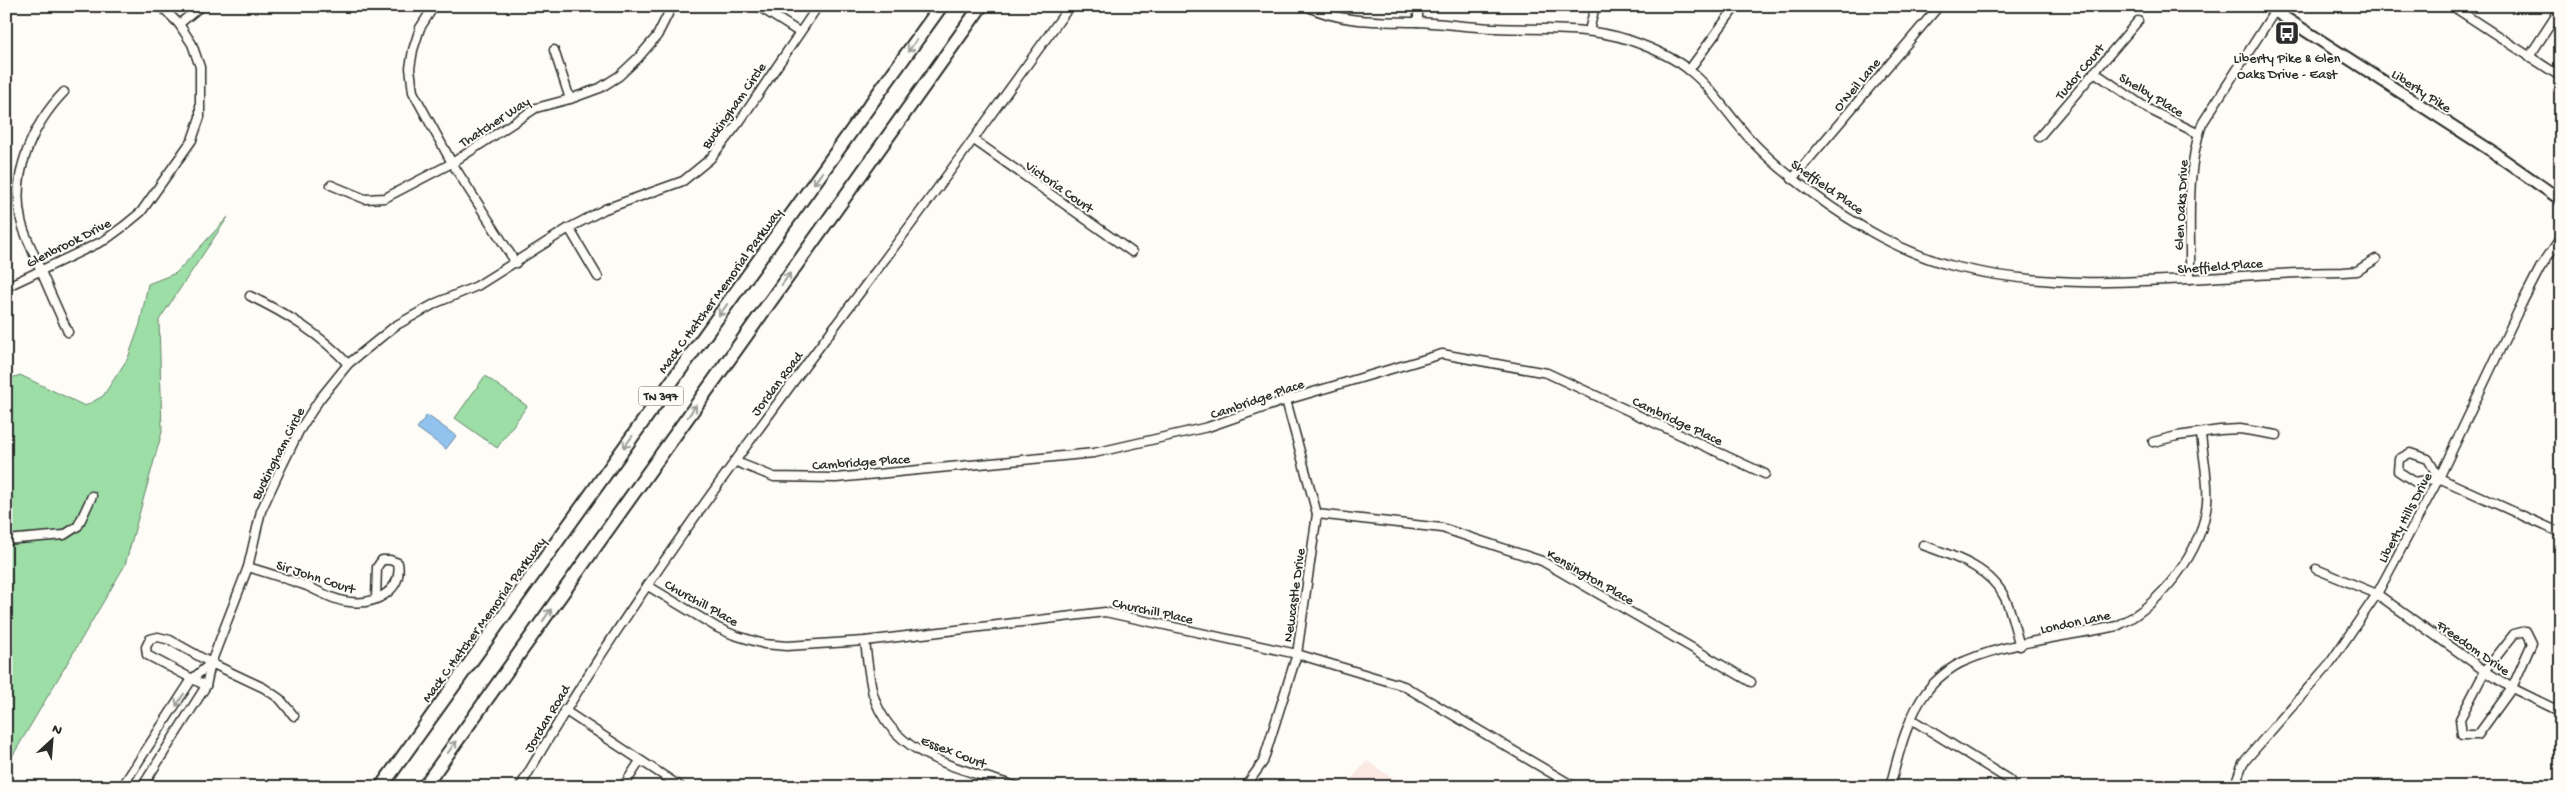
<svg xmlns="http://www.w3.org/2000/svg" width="2567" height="793" viewBox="0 0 2567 793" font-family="'Gochi Hand',sans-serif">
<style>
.built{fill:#fbe8e3}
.green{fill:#9ddda6;stroke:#648468}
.water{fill:#91c3ee;stroke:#6886a0}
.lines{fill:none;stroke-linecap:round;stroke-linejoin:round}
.minor-casing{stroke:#2b2b2b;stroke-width:11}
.tertiary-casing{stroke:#2b2b2b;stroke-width:14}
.trunk-casing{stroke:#2b2b2b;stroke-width:16}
.minor{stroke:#fdfcf7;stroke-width:8}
.tertiary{stroke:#fdfcf7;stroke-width:10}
.trunk{stroke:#fdfcf7;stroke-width:12}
.oneway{stroke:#9e9e9b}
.labels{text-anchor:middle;stroke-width:4;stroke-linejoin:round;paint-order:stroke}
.shield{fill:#fdfcf7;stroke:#6a6a68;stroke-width:1}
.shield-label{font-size:12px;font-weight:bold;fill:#2b2b2b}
.poi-label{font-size:14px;fill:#2b2b2b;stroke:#fdfcf7}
.street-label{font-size:14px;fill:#2b2b2b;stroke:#fdfcf7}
</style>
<rect width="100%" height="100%" fill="#fdfcf7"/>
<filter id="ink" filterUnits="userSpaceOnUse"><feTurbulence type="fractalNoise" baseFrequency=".02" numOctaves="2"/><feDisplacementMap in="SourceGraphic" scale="10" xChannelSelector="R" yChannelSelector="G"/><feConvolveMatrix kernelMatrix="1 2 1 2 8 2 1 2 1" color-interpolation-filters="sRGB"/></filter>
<g filter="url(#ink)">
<polygon class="built" points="1367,761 1406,787 1344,787"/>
<g class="green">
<polygon points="228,217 159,320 162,432 125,565 6,767 6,380 20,375 85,406 103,396 128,358 140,324 148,284 176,273"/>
<polygon points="485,376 527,406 497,448 455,418"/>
</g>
<polygon class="water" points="427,415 456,436 446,449 417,428"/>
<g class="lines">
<defs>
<g id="minor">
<polyline points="434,6 420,28 413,50 410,68 413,92 452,163 516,263"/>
<polyline points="758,6 799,32"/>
<path d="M1306,6C1341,23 1378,21 1416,22C1442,23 1468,27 1495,28C1539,30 1586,26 1629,40C1649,47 1673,57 1689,70C1711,87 1730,117 1749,138C1768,159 1789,176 1812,193C1853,224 1906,255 1957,267C2084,298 2214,272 2343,272L2357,271L2376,259"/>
<polyline points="2452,6 2561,77"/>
<polyline points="1418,22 1418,6"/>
<polyline points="179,24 201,6"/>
<polyline points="1589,31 1595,6"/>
<polyline points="554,50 570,99"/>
<polyline points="2529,57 2561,8"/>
<polyline points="1689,70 1736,6"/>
<polyline points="2094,72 2148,109 2199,134"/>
<path d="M64,92C32,125 11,174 21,220C23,231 29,242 33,252C44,279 56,306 68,332"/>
<polyline points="2039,137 2138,21"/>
<polyline points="974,140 1132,252"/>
<polyline points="1792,179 1939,6"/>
<polyline points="331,185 365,199 385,198 452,163 536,108 570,99 600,88 619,76 638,58 657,36 672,6"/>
<polyline points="569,228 598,277"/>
<path d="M2190,279C2191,228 2185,172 2202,124L2278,6"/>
<polyline points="6,287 105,240 124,226 141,212 192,140 200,117 200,67 192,44 179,24 161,6"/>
<path d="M250,296C287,314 320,334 348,364"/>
<polyline points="2153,442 2177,436 2220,430 2240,429 2277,435"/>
<polygon points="2410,453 2428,459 2439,478 2415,482 2398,471 2399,459"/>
<polyline points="734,461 774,477 836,478 1094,453 1208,427 1286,400 1442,354 1547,373 1765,474"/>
<polyline points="2439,478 2561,533"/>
<polyline points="1317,514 1442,528 1542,561 1751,682"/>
<polyline points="6,540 64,535 78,526 92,496"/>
<path d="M1923,545C1953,556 1990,567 2005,598C2012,612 2015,631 2020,646"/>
<path d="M248,567C268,573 287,579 307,586C320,592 335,601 350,602C375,605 403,591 398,563L390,560H382L377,567L376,599"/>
<polyline points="2316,569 2377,594 2485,671 2512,688 2561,712"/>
<polyline points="648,586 718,628 734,635 764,644 787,646 865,641 1105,612 1297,654 1404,686 1575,787"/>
<polygon points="2526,631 2532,643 2512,688 2478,735 2462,735 2460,719 2485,671 2514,634"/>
<path d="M865,641C867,659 869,677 873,694C892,758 962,768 1018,787"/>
<polyline points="206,686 147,655 146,647 150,639 158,637 170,640 211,663 264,688 280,699 294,716"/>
<polyline points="564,710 681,787"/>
<polyline points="1911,719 2011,781"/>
<polyline points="122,787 192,679 211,663"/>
<polyline points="142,787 206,686 211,663 248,567 261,511 280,470 299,431 319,400 348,364 395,326 436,303 477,286 569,228 605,209 683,181 710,159 740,121 818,6"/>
<path d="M520,787C631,594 767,417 900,239C958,162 1013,83 1070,6"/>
<polyline points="623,787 640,761"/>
<polyline points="1245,787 1263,762 1297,654 1317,514 1286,400"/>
<path d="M1890,787C1898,756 1907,717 1927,691C1935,680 1952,666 1965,661C2009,642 2070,636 2117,626C2161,604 2202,553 2207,503C2209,481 2203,456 2201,434"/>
<polyline points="2234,787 2243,763 2330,663 2377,594 2439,478 2523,301 2540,268 2561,237"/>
</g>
<polyline id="tertiary" points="2267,6 2490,150 2561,200"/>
<g id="trunk">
<polyline points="381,787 941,6"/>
<polyline points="424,787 981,6"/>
</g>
</defs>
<use href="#minor" class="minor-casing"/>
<use href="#tertiary" class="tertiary-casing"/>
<use href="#trunk" class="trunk-casing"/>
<use href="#minor" class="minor"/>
<use href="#tertiary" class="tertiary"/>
<use href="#trunk" class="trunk"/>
</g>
<defs><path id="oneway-shaft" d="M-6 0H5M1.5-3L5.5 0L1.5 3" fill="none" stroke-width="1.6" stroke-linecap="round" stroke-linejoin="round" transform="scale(1.25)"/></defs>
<g class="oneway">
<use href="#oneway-shaft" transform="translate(912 46) rotate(126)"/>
<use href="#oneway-shaft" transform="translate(818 178) rotate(126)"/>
<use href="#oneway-shaft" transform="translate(786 279) rotate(-54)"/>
<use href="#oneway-shaft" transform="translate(723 310) rotate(126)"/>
<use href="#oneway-shaft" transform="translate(692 411) rotate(-55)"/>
<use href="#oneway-shaft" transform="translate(628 442) rotate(126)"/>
<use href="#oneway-shaft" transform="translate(547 615) rotate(-55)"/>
<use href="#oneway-shaft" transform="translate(180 700) rotate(122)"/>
<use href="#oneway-shaft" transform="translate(452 747) rotate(-54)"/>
</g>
</g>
<defs>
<symbol id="bus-square" viewBox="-11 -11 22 22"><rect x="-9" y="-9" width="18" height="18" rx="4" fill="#2b2b2b" stroke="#fdfcf7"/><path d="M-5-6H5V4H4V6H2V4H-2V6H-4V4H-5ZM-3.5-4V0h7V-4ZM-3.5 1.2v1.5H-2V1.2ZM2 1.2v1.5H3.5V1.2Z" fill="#fff"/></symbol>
</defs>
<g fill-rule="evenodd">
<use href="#bus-square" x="2273" y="19" width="28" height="28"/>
</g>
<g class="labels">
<rect class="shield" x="638.5" y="386.5" width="45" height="19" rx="4"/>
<g class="shield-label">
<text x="661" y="400">TN 397</text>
</g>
<g class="poi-label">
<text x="2287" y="62">Liberty Pike &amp; Glen<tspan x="2287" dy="16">Oaks Drive - East</tspan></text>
</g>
<g class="street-label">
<text transform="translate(2079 71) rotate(-50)" y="5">Tudor Court</text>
<text transform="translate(1856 84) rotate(-50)" y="5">O'Neil Lane</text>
<text transform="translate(2422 90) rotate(33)" y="5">Liberty Pike</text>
<text transform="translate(2152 94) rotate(31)" y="5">Shelby Place</text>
<text transform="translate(733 105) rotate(-55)" y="5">Buckingham Circle</text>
<text transform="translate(494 121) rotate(-33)" y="5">Thatcher Way</text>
<text transform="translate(1060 186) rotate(35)" y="5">Victoria Court</text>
<text transform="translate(1828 186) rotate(35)" y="5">Sheffield Place</text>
<text transform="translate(2180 205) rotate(-87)" y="5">Glen Oaks Drive</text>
<text transform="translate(68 242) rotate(-27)" y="5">Glenbrook Drive</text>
<text transform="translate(2220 265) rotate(-4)" y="5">Sheffield Place</text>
<text transform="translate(719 290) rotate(-54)" y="5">Mack C Hatcher Memorial Parkway</text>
<text transform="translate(776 383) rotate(-53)" y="5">Jordan Road</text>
<text transform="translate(1257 398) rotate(-19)" y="5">Cambridge Place</text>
<text transform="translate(1678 420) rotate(25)" y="5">Cambridge Place</text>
<text transform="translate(277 453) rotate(-63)" y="5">Buckingham Circle</text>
<text transform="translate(861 461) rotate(-4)" y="5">Cambridge Place</text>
<text transform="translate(2404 517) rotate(-62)" y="5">Liberty Hills Drive</text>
<text transform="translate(316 576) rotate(18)" y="5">Sir John Court</text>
<text transform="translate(1591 576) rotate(30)" y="5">Kensington Place</text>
<text transform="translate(1293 595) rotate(-82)" y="5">Newcastle Drive</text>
<text transform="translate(702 602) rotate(29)" y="5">Churchill Place</text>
<text transform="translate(1153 610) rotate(12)" y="5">Churchill Place</text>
<text transform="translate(483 619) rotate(-54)" y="5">Mack C Hatcher Memorial Parkway</text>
<text transform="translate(2075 621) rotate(-12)" y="5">London Lane</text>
<text transform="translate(2474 647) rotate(35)" y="5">Freedom Drive</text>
<text transform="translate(546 718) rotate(-59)" y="5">Jordan Road</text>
<text transform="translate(954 751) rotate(21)" y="5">Essex Court</text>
</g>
</g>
<rect width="2567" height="793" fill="none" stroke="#fdfcf7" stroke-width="25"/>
<rect x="12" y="12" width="2542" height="768" fill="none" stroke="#2b2b2b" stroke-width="2" filter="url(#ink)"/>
<g transform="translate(52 740) rotate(26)" stroke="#fdfcf7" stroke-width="4" paint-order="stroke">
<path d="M0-4L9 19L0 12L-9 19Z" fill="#2b2b2b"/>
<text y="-8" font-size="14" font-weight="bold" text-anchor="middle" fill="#2b2b2b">N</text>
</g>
</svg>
